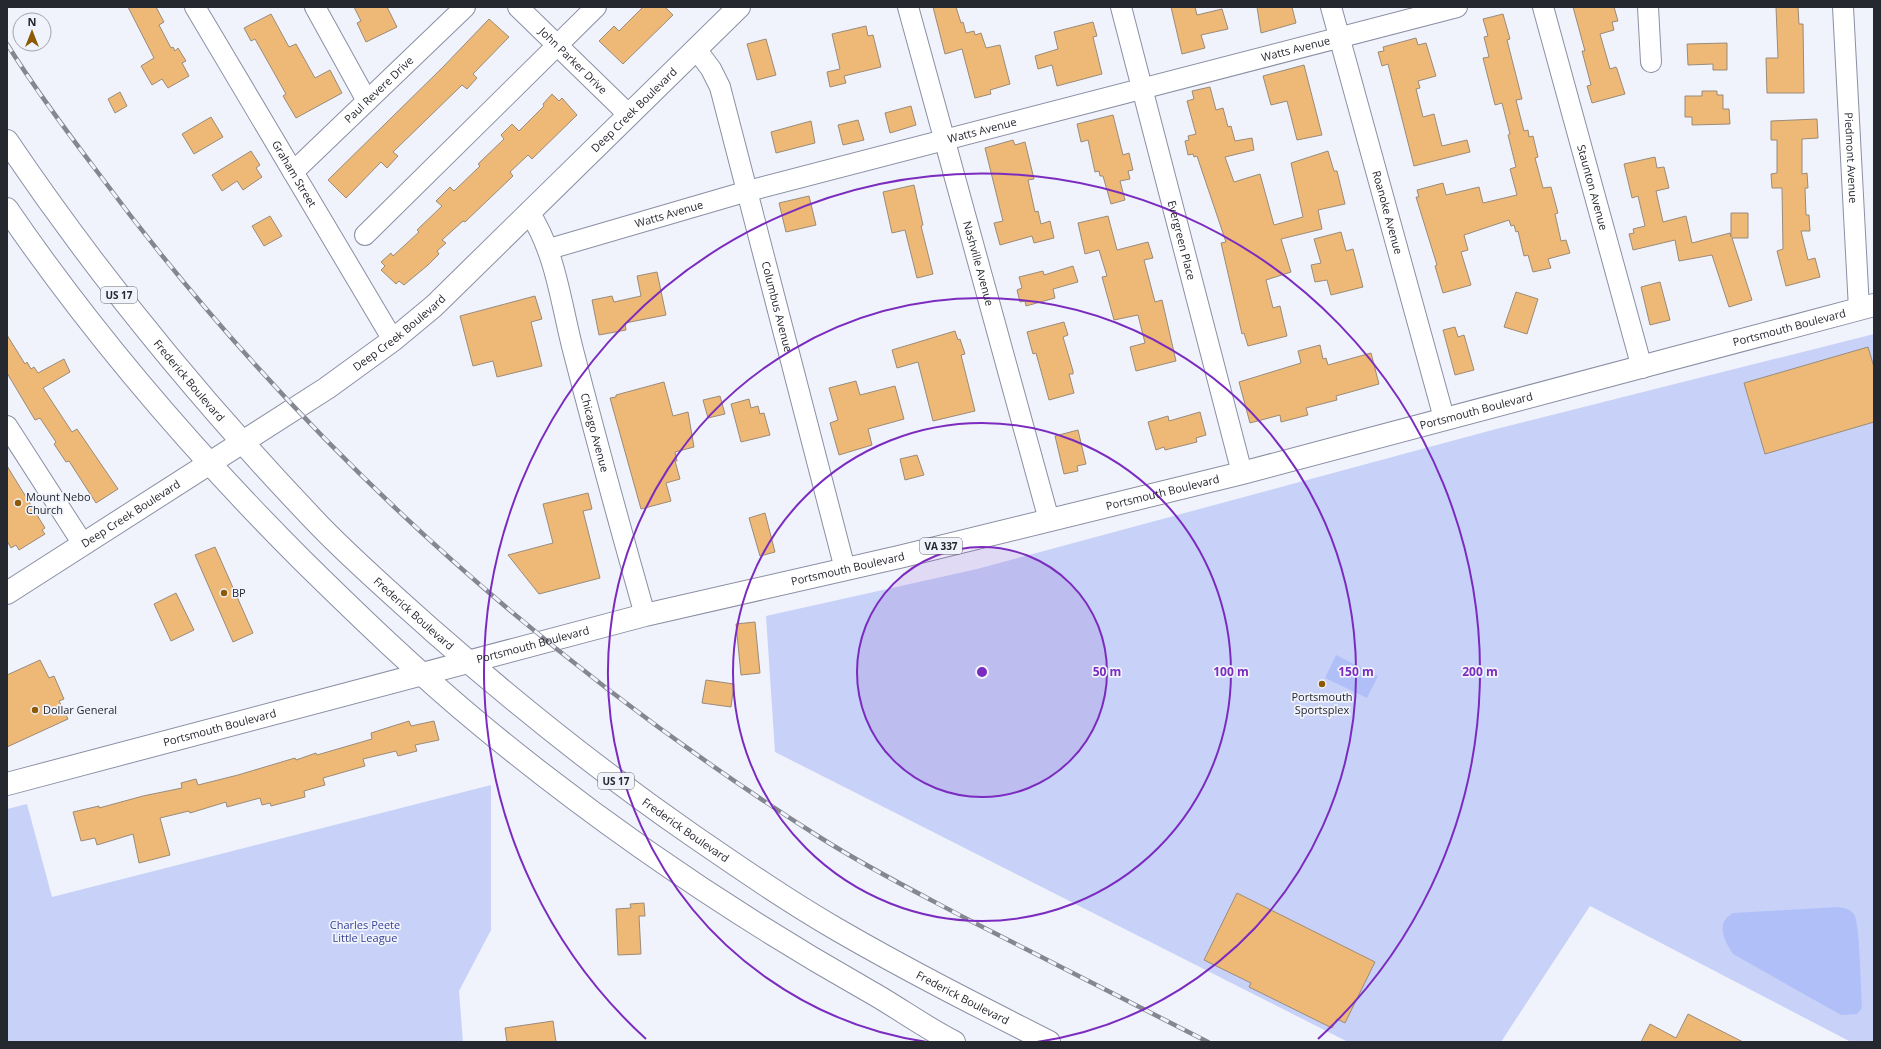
<svg xmlns="http://www.w3.org/2000/svg" width="1881" height="1049" viewBox="0 0 1881 1049" font-family="'Open Sans',sans-serif">
<style>
.green{fill:#c8d2f8}
.water{fill:#b1bff9}
.building{fill:#eeb876;stroke:#9a8b7a}
.lines{fill:none;stroke-linecap:round;stroke-linejoin:round}
.street-casing{stroke:#8a8fa4;stroke-width:22}
.secondary-casing{stroke:#8a8fa4;stroke-width:24}
.primary-casing{stroke:#8a8fa4;stroke-width:24}
.street{stroke:#fff;stroke-width:20}
.secondary{stroke:#fff;stroke-width:22}
.primary{stroke:#fff;stroke-width:22}
.rail-casing{stroke:#858790;stroke-width:4.5}
.rail{stroke:#f0f3fc;stroke-width:3;stroke-dasharray:9;stroke-linecap:butt}
.ring{fill:none;stroke:#7b2cbf;stroke-width:2}
.poi-dot{fill:#8c5a05;stroke:#f0f3fc;stroke-width:1.5}
.labels{text-anchor:middle;stroke-width:3.5;stroke-linejoin:round;paint-order:stroke}
.shield{fill:#f0f3fc;stroke:#63656d;stroke-width:1}
.shield-label{font-size:10px;font-weight:bold;fill:#262830}
.street-label{font-size:11px;fill:#262830;stroke:#f0f3fc}
.poi-label{font-size:11px;fill:#262830;stroke:#f0f3fc;text-anchor:start}
.park-label{font-size:11px;fill:#374394;stroke:#f0f3fc}
.centre{fill:#7b2cbf;stroke:#f0f3fc;stroke-width:2}
.ring-label{font-size:12px;text-anchor:middle;font-weight:bold;fill:#7b2cbf;stroke:#f0f3fc;stroke-width:3.5;stroke-linejoin:round;paint-order:stroke}
</style>
<rect width="100%" height="100%" fill="#f0f3fc"/>
<g class="green">
<polygon points="1874,334 1874,1042 1851,1042 1590,906 1501,1042 1348,1042 775,752 766,616 977,569 1496,429"/>
<polygon points="491,785 491,930 459,991 463,1042 7,1042 7,809 27,804 52,897"/>
</g>
<g class="water">
<polygon points="1336,655 1378,676 1367,698 1325,678"/>
<path d="M1838,907C1844,908 1850,909 1854,914C1860,923 1861,993 1862,1008L1857,1014L1841,1015L1733,954C1724,940 1715,923 1733,913Z"/>
</g>
<g class="building">
<polygon points="128,7 156,7 164,22 159,25 171,48 173,47 175,51 178,48 186,61 182,63 189,76 168,88 162,79 152,85 141,66 154,58"/>
<polygon points="354,7 387,7 397,27 366,42 357,23 361,21"/>
<polygon points="643,7 665,7 673,15 623,64 599,41 614,26 619,31"/>
<polygon points="933,7 956,7 961,23 963,22 966,33 974,31 975,35 981,33 986,48 1000,45 1010,84 990,90 991,94 975,98 962,49 945,54"/>
<polygon points="1171,7 1195,7 1197,15 1222,9 1228,29 1201,35 1205,48 1182,54"/>
<polygon points="1257,7 1292,7 1296,23 1261,33"/>
<polygon points="1573,7 1614,7 1618,21 1612,22 1614,30 1600,34 1610,69 1616,67 1617,69 1625,94 1592,103 1587,86 1591,85 1582,51 1585,51"/>
<polygon points="1776,7 1798,7 1799,24 1803,24 1804,93 1767,93 1766,58 1778,58"/>
<polygon points="271,14 289,47 296,44 315,78 330,70 342,93 296,118 283,96 286,94 255,39 251,41 244,28"/>
<polygon points="1503,14 1510,39 1507,40 1522,99 1516,100 1524,131 1528,130 1529,137 1533,136 1538,157 1535,158 1543,188 1551,187 1558,213 1555,214 1561,241 1566,240 1570,253 1548,259 1551,268 1533,272 1528,255 1524,256 1518,231 1516,232 1514,225 1511,226 1509,220 1464,235 1468,250 1461,252 1471,285 1443,293 1435,266 1437,265 1416,197 1419,197 1417,190 1443,183 1446,195 1479,187 1483,203 1517,195 1510,169 1516,167 1508,135 1510,134 1502,103 1495,105 1483,58 1489,57 1484,37 1488,36 1483,19"/>
<polygon points="489,19 509,37 473,74 477,78 467,89 462,85 393,152 398,156 387,168 381,162 346,198 328,180 443,67"/>
<polygon points="1093,22 1097,36 1093,37 1102,74 1057,86 1052,65 1038,69 1035,56 1058,49 1054,32"/>
<polygon points="866,26 868,36 873,35 881,67 844,76 846,83 830,87 827,72 840,69 832,34"/>
<polygon points="1416,38 1418,45 1426,43 1436,76 1418,81 1420,88 1416,89 1423,117 1434,114 1442,146 1467,140 1470,152 1414,166 1388,64 1382,66 1378,52 1384,51 1383,47"/>
<polygon points="766,39 776,75 757,80 747,44"/>
<polygon points="1727,43 1727,70 1713,70 1713,64 1688,65 1687,44"/>
<polygon points="1304,65 1322,135 1297,140 1287,101 1271,105 1263,76"/>
<polygon points="1210,87 1216,110 1223,108 1228,127 1231,126 1235,141 1252,138 1254,150 1225,157 1234,182 1260,174 1274,225 1303,217 1291,163 1328,151 1334,171 1337,171 1345,204 1318,210 1322,229 1281,239 1291,272 1266,280 1273,308 1280,306 1287,336 1248,346 1244,333 1242,334 1221,243 1226,242 1197,156 1194,157 1193,154 1188,155 1185,141 1189,140 1188,136 1196,134 1187,101 1194,99 1192,91"/>
<polygon points="1702,91 1717,91 1717,95 1723,95 1723,109 1729,109 1730,124 1692,125 1692,117 1685,117 1685,96 1702,96"/>
<polygon points="120,92 127,106 115,113 108,99"/>
<polygon points="552,94 559,101 562,98 577,115 532,159 528,155 510,172 513,176 465,222 463,221 442,240 446,243 437,251 439,254 428,265 404,285 399,281 396,284 381,270 385,266 381,262 391,253 393,256 419,232 417,230 442,206 436,201 450,187 454,191 480,166 478,164 504,139 501,135 512,124 519,131 544,106 543,104"/>
<polygon points="911,106 916,125 890,133 885,113"/>
<polygon points="1113,115 1123,155 1129,153 1133,170 1128,171 1130,179 1120,181 1125,200 1111,204 1103,176 1100,176 1099,171 1095,172 1088,140 1081,142 1077,124"/>
<polygon points="211,117 223,137 194,154 182,134"/>
<polygon points="1817,119 1818,138 1802,139 1802,174 1807,173 1808,188 1805,188 1806,215 1809,215 1810,231 1801,231 1808,260 1815,258 1820,277 1786,286 1777,251 1783,249 1782,188 1772,188 1771,174 1777,173 1777,140 1771,140 1771,121"/>
<polygon points="858,120 864,140 843,145 838,125"/>
<polygon points="811,121 815,143 776,153 771,132"/>
<polygon points="1013,140 1015,145 1025,142 1034,179 1028,180 1035,212 1038,211 1041,224 1050,221 1054,238 1034,243 1032,236 1000,245 994,223 1003,221 985,148"/>
<polygon points="251,151 260,165 256,168 262,177 243,190 237,181 222,191 212,175"/>
<polygon points="1655,157 1657,168 1664,167 1669,188 1656,191 1663,222 1686,216 1692,243 1730,233 1731,237 1731,213 1748,213 1748,238 1732,238 1752,300 1729,307 1712,255 1679,261 1675,240 1633,250 1629,234 1634,233 1633,229 1645,226 1638,196 1632,198 1624,164"/>
<polygon points="914,185 923,225 921,226 933,274 917,278 905,230 892,233 883,192"/>
<polygon points="809,196 816,225 786,232 779,203"/>
<polygon points="270,216 282,236 264,246 252,226"/>
<polygon points="1108,216 1117,250 1148,242 1153,258 1144,260 1155,302 1162,300 1176,361 1136,371 1130,347 1145,343 1138,315 1114,320 1102,277 1107,276 1099,250 1085,254 1078,223"/>
<polygon points="1341,232 1346,251 1353,249 1363,287 1331,295 1327,280 1315,282 1311,265 1321,263 1314,239"/>
<polygon points="1073,266 1078,282 1053,289 1055,298 1026,306 1025,301 1020,302 1017,290 1022,288 1019,277 1043,271 1044,275"/>
<polygon points="657,272 666,315 625,323 626,330 599,335 592,300 612,296 614,302 641,296 637,276"/>
<polygon points="1660,282 1670,320 1650,325 1641,287"/>
<polygon points="1516,292 1538,299 1527,334 1504,327"/>
<polygon points="535,296 542,319 531,322 542,366 497,377 493,361 473,366 460,316"/>
<polygon points="1064,322 1068,335 1063,337 1073,371 1073,374 1069,374 1074,393 1049,400 1036,353 1033,354 1027,332"/>
<polygon points="1455,327 1458,337 1464,335 1474,370 1455,375 1443,330"/>
<polygon points="955,331 958,340 960,339 965,354 961,355 975,411 933,421 918,362 897,368 892,350"/>
<polygon points="7,335 25,364 27,362 31,369 34,367 38,373 64,359 70,372 43,388 72,432 77,429 118,489 96,503 69,461 66,462 54,444 56,442 40,418 35,420 7,373"/>
<polygon points="1320,345 1323,359 1326,358 1328,365 1371,353 1379,384 1336,396 1337,400 1306,408 1308,415 1281,422 1280,415 1250,423 1239,382 1301,363 1298,351"/>
<polygon points="1868,347 1874,367 1874,422 1765,454 1744,383"/>
<polygon points="856,381 860,395 895,386 904,419 868,429 872,445 839,455 830,423 838,420 829,388"/>
<polygon points="664,382 673,416 688,412 694,447 675,452 677,461 675,461 680,479 666,483 671,501 641,509 610,398 616,397 616,395"/>
<polygon points="720,396 725,414 708,418 703,400"/>
<polygon points="749,399 751,408 758,406 760,414 764,413 770,435 741,442 731,404"/>
<polygon points="1200,412 1206,435 1196,438 1197,442 1165,450 1164,447 1156,450 1148,422 1168,416 1169,421"/>
<polygon points="1078,430 1086,464 1077,466 1078,471 1064,474 1055,436"/>
<polygon points="917,455 924,475 905,480 900,459"/>
<polygon points="7,466 45,528 42,530 45,534 19,550 16,545 11,548 7,541"/>
<polygon points="588,493 592,509 583,511 600,578 539,594 508,555 553,543 543,504"/>
<polygon points="765,513 775,552 760,556 749,518"/>
<polygon points="215,547 253,633 233,642 195,555"/>
<polygon points="176,593 194,630 171,641 154,604"/>
<polygon points="755,622 760,673 741,675 736,624"/>
<polygon points="40,660 49,678 54,676 64,699 59,701 68,719 7,747 7,675"/>
<polygon points="706,680 734,684 731,707 702,703"/>
<polygon points="409,721 411,726 434,721 439,740 415,745 417,751 398,756 396,751 363,759 365,766 323,778 325,785 304,791 305,797 271,806 270,803 262,805 260,798 227,807 226,802 190,813 189,811 160,818 170,855 139,863 133,834 97,845 95,838 81,841 73,812 99,806 99,808 143,796 182,788 181,783 196,779 198,785 238,775 295,758 296,760 316,753 317,755 372,739 371,733"/>
<polygon points="1237,893 1375,962 1345,1023 1337,1019 1332,1028 1249,987 1251,983 1204,960"/>
<polygon points="644,903 645,916 639,916 641,954 618,955 616,909 631,908 630,904"/>
<polygon points="1688,1014 1743,1042 1641,1042 1650,1024 1676,1038"/>
<polygon points="553,1021 556,1042 507,1042 505,1028"/>
</g>
<g class="lines">
<defs>
<g id="street">
<path id="s1" d="M195,7L393,340"/>
<polyline points="315,7 367,101"/>
<path id="s2" d="M518,7L629,115"/>
<path id="s3" d="M908,7L1049,520"/>
<path id="s4" d="M1121,7L1242,473"/>
<path id="s5" d="M1331,7L1444,418"/>
<path id="s6" d="M1543,7L1642,368"/>
<polyline points="1648,7 1651,62"/>
<path id="s7" d="M1843,7L1859,309"/>
<path id="s8" d="M696,49L711,69L720,87L845,569"/>
<path id="s9" d="M293,172L465,7"/>
<path id="s10" d="M529,212C556,253 561,304 573,350C596,439 620,527 645,615"/>
<polyline points="365,235 596,7"/>
<path id="s11" d="M549,249L748,191L1457,7"/>
<polyline points="7,426 83,544"/>
</g>
<g id="secondary">
<path id="s12" d="M7,593L327,388L393,340L434,306L739,7"/>
</g>
<g id="primary">
<path id="s13" d="M7,141C101,280 204,405 320,526C356,563 395,597 433,631C516,704 601,772 692,835C740,868 788,901 838,930C907,970 978,1006 1049,1042"/>
<path d="M7,209C94,336 195,453 303,561C361,618 419,674 482,726C602,825 731,913 867,990C896,1006 924,1027 954,1042"/>
<path id="s14" d="M7,784L645,615L899,557L1242,473L1874,305"/>
</g>
</defs>
<use href="#street" class="street-casing"/>
<use href="#secondary" class="secondary-casing"/>
<use href="#primary" class="primary-casing"/>
<use href="#street" class="street"/>
<use href="#secondary" class="secondary"/>
<use href="#primary" class="primary"/>
<defs>
<path id="rail" d="M7,44C35,89 67,132 99,174C296,440 542,661 821,838C868,868 918,893 967,919C1047,960 1128,1001 1208,1042"/>
</defs>
<use href="#rail" class="rail-casing"/>
<use href="#rail" class="rail"/>
</g>
<circle cx="982" cy="672" r="125" fill="#7b2cbf" fill-opacity=".12"/>
<g class="ring">
<circle cx="982" cy="672" r="125"/>
<circle cx="982" cy="672" r="249"/>
<path d="M927 1042A374 374 0 1 1 1037 1042"/>
<path d="M646 1039A498 498 0 1 1 1318 1039"/>
</g>
<g class="poi-dot">
<circle cx="18" cy="503" r="4"/>
<circle cx="224" cy="593" r="4"/>
<circle cx="1322" cy="684" r="4"/>
<circle cx="35" cy="710" r="4"/>
</g>
<g class="labels">
<g class="shield">
<rect x="101" y="287" width="36" height="16" rx="3"/>
<rect x="920" y="538" width="42" height="16" rx="3"/>
<rect x="598" y="773" width="36" height="16" rx="3"/>
</g>
<g class="shield-label">
<text x="119" y="299">US 17</text>
<text x="941" y="550">VA 337</text>
<text x="616" y="785">US 17</text>
</g>
<g class="street-label">
<text dy="4" stroke="none"><textPath href="#s11" startOffset="773">Watts Avenue</textPath></text>
<text dy="4" stroke="none"><textPath href="#s2" startOffset="77">John Parker Drive</textPath></text>
<text dy="4" stroke="none"><textPath href="#s9" startOffset="119">Paul Revere Drive</textPath></text>
<text dy="4" stroke="none"><textPath href="#s12" startOffset="795">Deep Creek Boulevard</textPath></text>
<text dy="4" stroke="none"><textPath href="#s11" startOffset="449">Watts Avenue</textPath></text>
<text dy="4" stroke="none"><textPath href="#s7" startOffset="151">Piedmont Avenue</textPath></text>
<text dy="4" stroke="none"><textPath href="#s1" startOffset="194">Graham Street</textPath></text>
<text dy="4" stroke="none"><textPath href="#s6" startOffset="187">Staunton Avenue</textPath></text>
<text dy="4" stroke="none"><textPath href="#s5" startOffset="213">Roanoke Avenue</textPath></text>
<text dy="4" stroke="none"><textPath href="#s11" startOffset="125">Watts Avenue</textPath></text>
<text dy="4" stroke="none"><textPath href="#s4" startOffset="241">Evergreen Place</textPath></text>
<text dy="4" stroke="none"><textPath href="#s3" startOffset="266">Nashville Avenue</textPath></text>
<text dy="4" stroke="none"><textPath href="#s8" startOffset="272">Columbus Avenue</textPath></text>
<text dy="4" stroke="none"><textPath href="#s14" startOffset="1840">Portsmouth Boulevard</textPath></text>
<text dy="4" stroke="none"><textPath href="#s12" startOffset="471">Deep Creek Boulevard</textPath></text>
<text dy="4" stroke="none"><textPath href="#s13" startOffset="301">Frederick Boulevard</textPath></text>
<text dy="4" stroke="none"><textPath href="#s14" startOffset="1516">Portsmouth Boulevard</textPath></text>
<text dy="4" stroke="none"><textPath href="#s10" startOffset="231">Chicago Avenue</textPath></text>
<text dy="4" stroke="none"><textPath href="#s14" startOffset="1192">Portsmouth Boulevard</textPath></text>
<text dy="4" stroke="none"><textPath href="#s12" startOffset="147">Deep Creek Boulevard</textPath></text>
<text dy="4" stroke="none"><textPath href="#s14" startOffset="868">Portsmouth Boulevard</textPath></text>
<text dy="4" stroke="none"><textPath href="#s13" startOffset="625">Frederick Boulevard</textPath></text>
<text dy="4" stroke="none"><textPath href="#s14" startOffset="544">Portsmouth Boulevard</textPath></text>
<text dy="4" stroke="none"><textPath href="#s14" startOffset="220">Portsmouth Boulevard</textPath></text>
<text dy="4" stroke="none"><textPath href="#s13" startOffset="973">Frederick Boulevard</textPath></text>
<text dy="4" stroke="none"><textPath href="#s13" startOffset="1297">Frederick Boulevard</textPath></text>
</g>
<g class="poi-label">
<text x="26" y="501">Mount Nebo<tspan x="26" dy="13">Church</tspan></text>
<text x="232" y="597">BP</text>
<text x="1322" y="701" text-anchor="middle">Portsmouth<tspan x="1322" dy="13">Sportsplex</tspan></text>
<text x="43" y="714">Dollar General</text>
</g>
<g class="park-label">
<text x="365" y="929">Charles Peete<tspan x="365" dy="13">Little League</tspan></text>
</g>
</g>
<circle cx="982" cy="672" r="6" class="centre"/>
<g class="ring-label">
<text x="1107" y="676">50 m</text>
<text x="1231" y="676">100 m</text>
<text x="1356" y="676">150 m</text>
<text x="1480" y="676">200 m</text>
</g>
<rect width="1881" height="1049" fill="none" stroke="#262830" stroke-width="16"/>
<g transform="translate(32 32)"><circle r="19" fill="#f0f3fc" stroke="#9fa2aa"/>
<path d="M0-3L7 15L0 10L-7 15Z" fill="#8c5a05"/>
<text y="-6" font-size="11" font-weight="bold" text-anchor="middle" fill="#262830">N</text>
</g>
</svg>
